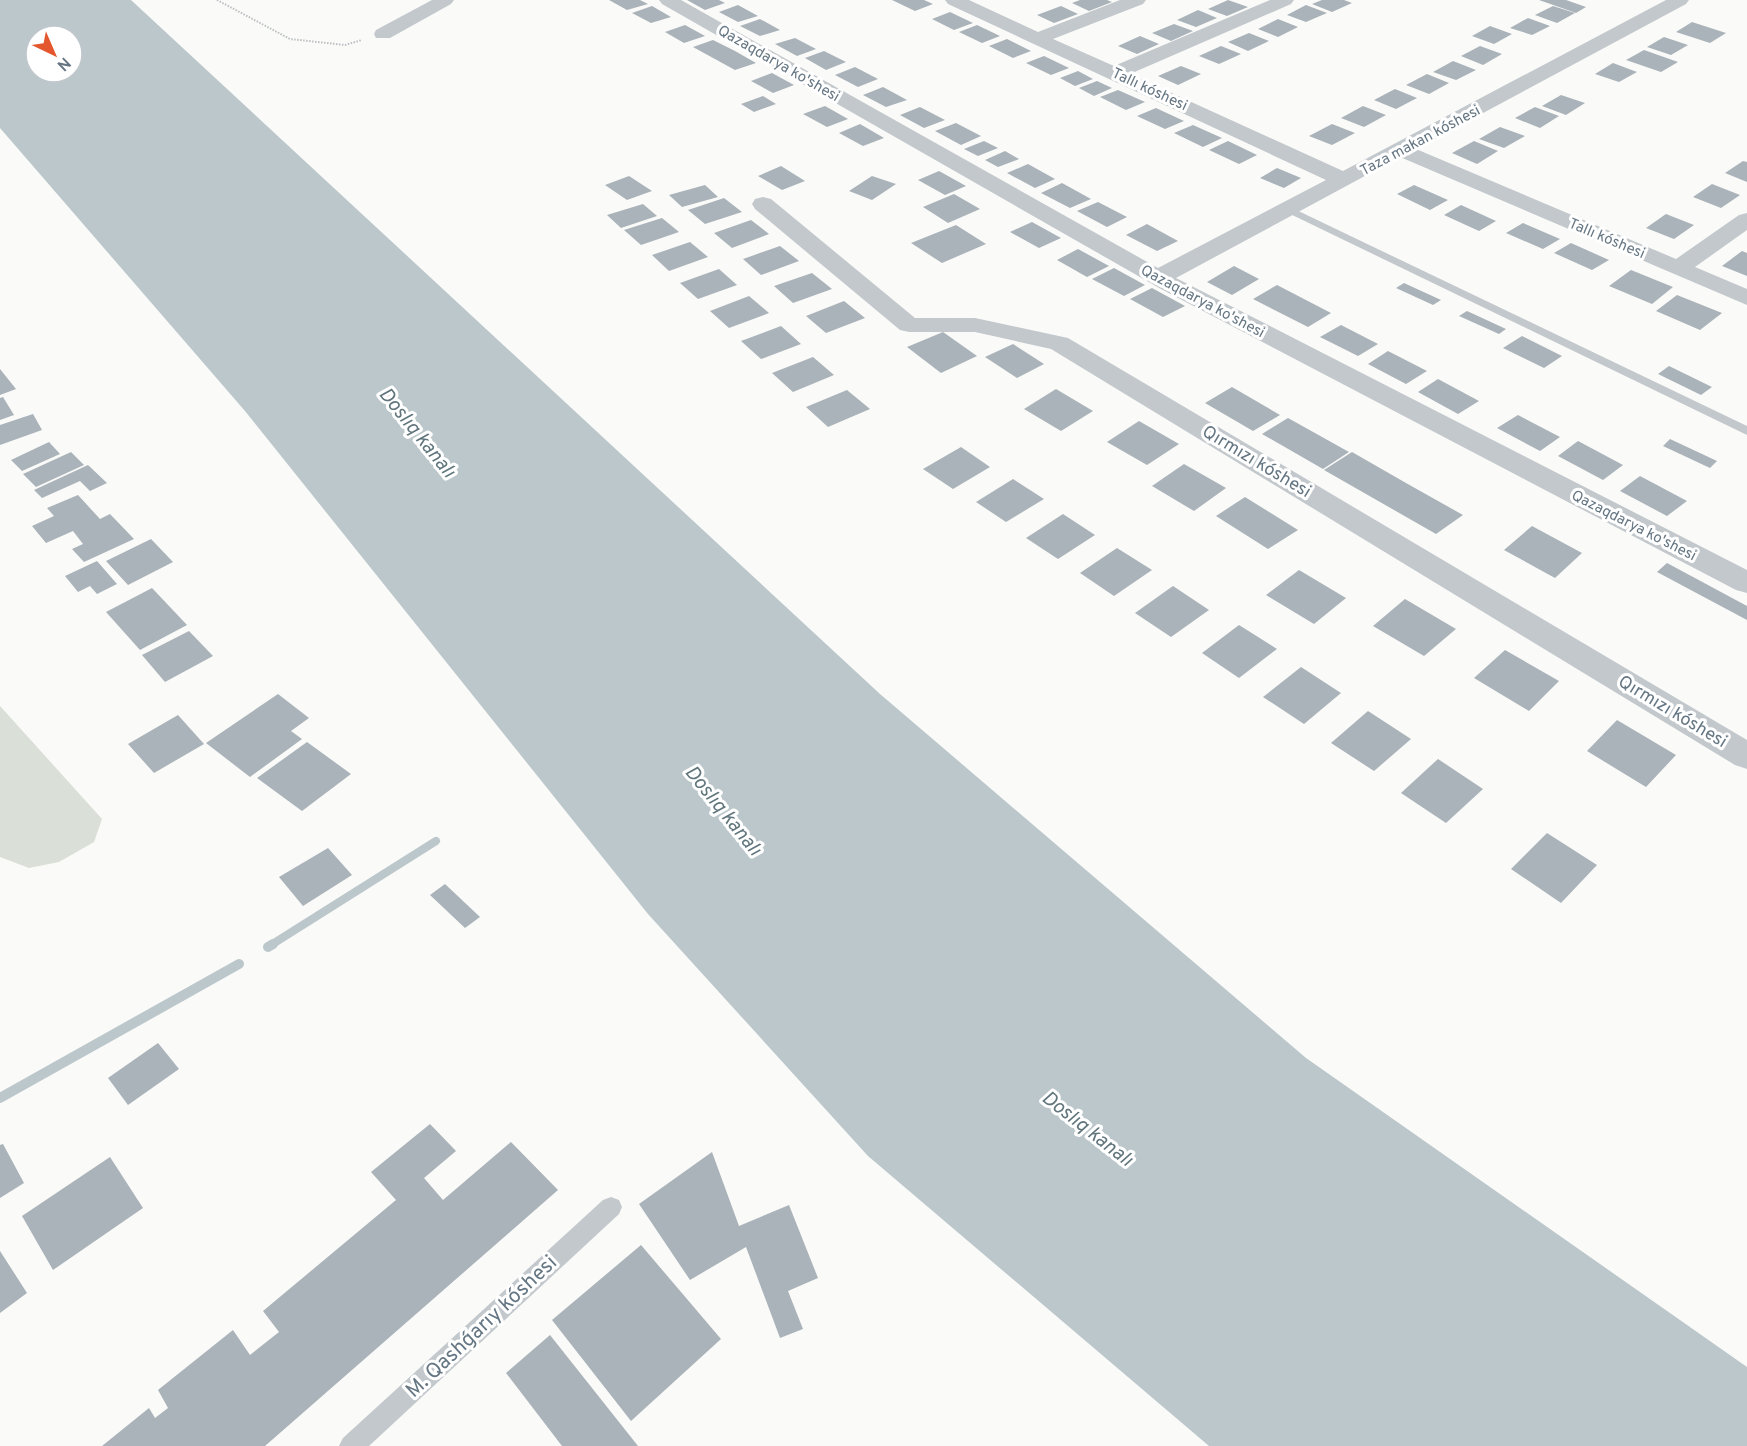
<svg xmlns="http://www.w3.org/2000/svg" width="1747" height="1446" viewBox="0 0 1747 1446" font-family="Overpass,sans-serif">
<style>
.green{fill:#dadfd7}
.water{fill:#bbc7cb;fill-rule:evenodd}
.lines{fill:none;stroke-linecap:round;stroke-linejoin:round}
.stream-far1{stroke:#bbc7cb;stroke-width:8}
.stream{stroke:#bbc7cb;stroke-width:10}
.building{fill:#aab3b9}
.path{stroke:#bbbfc2;stroke-width:2;stroke-dasharray:1.5 1.5;stroke-linecap:butt}
.service{fill:#c3c8cc;fill-rule:evenodd}
.minor{fill:#c3c8cc;fill-rule:evenodd}
.labels{text-anchor:middle;stroke-width:6;stroke-linejoin:round;paint-order:stroke}
.far-street-label{font-size:15px;fill:#657683;stroke:#fff}
.street-label{font-size:18px;fill:#657683;stroke:#fff}
.water-label{font-size:20px;font-style:italic;fill:#60757c;stroke:#fff}
.near-street-label{font-size:21px;fill:#657683;stroke:#fff}
</style>
<rect width="100%" height="100%" fill="#fafaf8"/>
<polygon class="green" points="0,706 102,819 94,842 59,862 29,868 0,857"/>
<path class="water" d="M0,0H131L880,694L1306,1058L1747,1367V1446H1209L868,1156L648,914L245,411L0,128ZM36,36H72V72H36Z"/>
<g class="lines">
<polyline class="stream-far1" points="271,945 436,841"/>
<g class="stream">
<polyline points="268,947 273,944"/>
<polyline points="0,1098 239,964"/>
</g>
</g>
<g class="building">
<polygon points="609,0 640,0 648,4 627,10"/>
<polygon points="687,0 719,0 725,3 705,10"/>
<polygon points="892,0 924,0 933,4 915,11"/>
<polygon points="1080,0 1107,0 1112,2 1089,11 1072,3"/>
<polygon points="1228,0 1248,7 1227,16 1208,9"/>
<polygon points="1322,0 1344,0 1352,3 1332,12 1312,4"/>
<polygon points="1539,0 1566,0 1586,7 1576,13"/>
<polygon points="738,5 758,16 738,22 719,12"/>
<polygon points="1306,5 1327,13 1306,22 1287,15"/>
<polygon points="652,6 671,17 651,23 632,13"/>
<polygon points="1061,6 1078,14 1054,23 1037,15"/>
<polygon points="1553,6 1575,13 1557,23 1535,15"/>
<polygon points="1198,10 1217,18 1196,27 1177,20"/>
<polygon points="950,12 973,23 954,30 932,19"/>
<polygon points="1528,18 1550,26 1532,35 1510,28"/>
<polygon points="760,19 780,30 760,36 740,26"/>
<polygon points="1278,19 1298,27 1278,37 1258,29"/>
<polygon points="1692,22 1726,33 1710,43 1676,32"/>
<polygon points="1174,24 1193,31 1171,41 1152,33"/>
<polygon points="685,25 705,36 684,43 665,32"/>
<polygon points="977,25 1000,36 982,43 959,32"/>
<polygon points="1490,26 1512,34 1494,44 1472,36"/>
<polygon points="1249,33 1269,41 1248,51 1228,42"/>
<polygon points="1140,36 1159,44 1137,54 1118,46"/>
<polygon points="1664,37 1688,45 1671,55 1647,47"/>
<polygon points="795,38 816,49 797,56 775,44"/>
<polygon points="1007,39 1031,51 1013,58 989,46"/>
<polygon points="713,40 735,51 756,63 735,70 693,47"/>
<polygon points="1221,46 1241,54 1219,64 1199,56"/>
<polygon points="1480,46 1502,54 1483,65 1461,56"/>
<polygon points="1644,50 1678,62 1661,72 1626,60"/>
<polygon points="824,51 846,62 826,70 805,58"/>
<polygon points="1044,56 1069,68 1051,75 1026,63"/>
<polygon points="1453,61 1476,70 1456,80 1433,72"/>
<polygon points="1613,63 1637,72 1619,82 1595,74"/>
<polygon points="1181,66 1201,74 1178,85 1158,76"/>
<polygon points="855,67 878,79 858,87 835,75"/>
<polygon points="1078,71 1093,79 1075,86 1060,78"/>
<polygon points="772,73 794,85 773,93 751,81"/>
<polygon points="1427,74 1449,83 1429,94 1406,85"/>
<polygon points="1097,81 1112,88 1094,96 1079,88"/>
<polygon points="883,87 907,100 886,107 863,95"/>
<polygon points="1395,89 1417,98 1396,109 1374,100"/>
<polygon points="1118,90 1145,102 1126,110 1100,97"/>
<polygon points="1561,95 1585,103 1566,115 1542,106"/>
<polygon points="763,96 776,104 754,112 741,104"/>
<polygon points="825,106 848,119 827,127 803,114"/>
<polygon points="1363,106 1386,115 1364,127 1341,118"/>
<polygon points="920,107 945,120 924,128 900,115"/>
<polygon points="1535,107 1559,116 1540,128 1515,118"/>
<polygon points="1156,108 1184,121 1165,129 1137,116"/>
<polygon points="956,123 981,136 961,145 935,131"/>
<polygon points="860,124 884,138 863,146 839,133"/>
<polygon points="1332,124 1355,133 1332,145 1309,136"/>
<polygon points="1193,125 1222,138 1203,147 1174,133"/>
<polygon points="1500,127 1525,136 1504,148 1479,139"/>
<polygon points="984,141 998,148 978,156 964,149"/>
<polygon points="1228,141 1257,155 1239,164 1209,150"/>
<polygon points="1474,141 1498,151 1477,164 1452,153"/>
<polygon points="1005,151 1019,159 998,167 985,160"/>
<polygon points="1743,161 1747,162 1747,182 1725,173"/>
<polygon points="1028,164 1055,179 1035,188 1007,173"/>
<polygon points="781,166 805,181 782,190 758,176"/>
<polygon points="1277,168 1301,178 1284,188 1260,178"/>
<polygon points="939,171 966,186 945,195 918,180"/>
<polygon points="629,176 652,191 627,200 605,185"/>
<polygon points="872,176 896,184 872,200 849,191"/>
<polygon points="1062,183 1091,199 1070,208 1041,193"/>
<polygon points="1712,184 1740,195 1721,208 1693,197"/>
<polygon points="705,185 718,197 682,207 669,195"/>
<polygon points="1414,185 1448,200 1430,210 1397,194"/>
<polygon points="954,194 980,209 948,223 923,207"/>
<polygon points="724,198 742,212 705,224 688,210"/>
<polygon points="1098,202 1127,217 1107,227 1077,211"/>
<polygon points="643,204 657,216 621,228 607,215"/>
<polygon points="1461,205 1496,221 1479,231 1444,215"/>
<polygon points="1666,214 1694,225 1674,239 1646,228"/>
<polygon points="662,218 679,232 641,245 624,230"/>
<polygon points="751,220 769,234 732,248 714,233"/>
<polygon points="1032,222 1061,238 1039,248 1010,232"/>
<polygon points="1523,223 1560,239 1543,249 1506,233"/>
<polygon points="1147,224 1178,241 1157,251 1126,235"/>
<polygon points="956,225 986,244 942,263 911,243"/>
<polygon points="690,242 708,257 669,271 652,255"/>
<polygon points="1571,243 1609,260 1592,270 1554,253"/>
<polygon points="780,246 799,261 761,275 743,259"/>
<polygon points="1078,249 1109,266 1087,277 1057,260"/>
<polygon points="1742,251 1747,253 1747,276 1722,266"/>
<polygon points="1234,266 1259,279 1232,295 1207,282"/>
<polygon points="1114,268 1145,285 1124,296 1092,279"/>
<polygon points="719,269 737,285 698,299 680,283"/>
<polygon points="1631,270 1673,287 1652,304 1609,286"/>
<polygon points="812,273 832,289 793,303 774,286"/>
<polygon points="1404,283 1441,300 1433,305 1396,288"/>
<polygon points="1277,285 1331,313 1308,327 1253,299"/>
<polygon points="1152,288 1185,306 1163,317 1130,299"/>
<polygon points="1677,295 1722,313 1700,330 1656,311"/>
<polygon points="749,296 769,313 729,328 710,311"/>
<polygon points="844,301 865,318 826,333 806,316"/>
<polygon points="1467,311 1506,329 1499,334 1459,316"/>
<polygon points="1341,325 1378,344 1358,356 1320,337"/>
<polygon points="781,326 801,344 761,359 741,341"/>
<polygon points="943,332 977,356 941,373 907,347"/>
<polygon points="1522,336 1562,356 1544,368 1503,348"/>
<polygon points="1013,344 1044,364 1017,378 985,357"/>
<polygon points="1388,351 1427,371 1406,384 1368,364"/>
<polygon points="813,357 834,375 793,392 772,373"/>
<polygon points="1669,366 1712,387 1701,395 1658,374"/>
<polygon points="0,369 16,389 0,395"/>
<polygon points="1438,379 1479,401 1458,414 1418,392"/>
<polygon points="1232,387 1280,415 1253,431 1205,403"/>
<polygon points="1056,389 1093,411 1061,431 1024,409"/>
<polygon points="847,390 870,409 828,427 806,407"/>
<polygon points="3,397 14,415 0,420 0,398"/>
<polygon points="33,414 42,430 0,445 0,425"/>
<polygon points="1518,415 1560,437 1540,451 1497,428"/>
<polygon points="1288,418 1349,452 1323,469 1262,434"/>
<polygon points="1139,421 1179,444 1147,465 1107,442"/>
<polygon points="1670,439 1717,461 1710,468 1663,446"/>
<polygon points="1578,441 1623,465 1603,480 1558,456"/>
<polygon points="49,442 60,454 22,471 11,460"/>
<polygon points="961,447 990,467 953,489 923,469"/>
<polygon points="71,452 84,465 36,487 23,474"/>
<polygon points="1352,452 1406,483 1463,515 1436,534 1324,470"/>
<polygon points="1184,464 1226,488 1194,511 1152,486"/>
<polygon points="88,465 107,483 90,491 80,481 42,498 34,490"/>
<polygon points="1640,476 1687,501 1667,516 1620,491"/>
<polygon points="1013,479 1044,499 1006,522 976,502"/>
<polygon points="78,495 100,519 110,514 134,539 84,562 72,549 83,544 73,531 46,543 32,526 54,516 47,508"/>
<polygon points="1245,497 1298,530 1268,549 1216,516"/>
<polygon points="1063,514 1095,535 1058,559 1026,538"/>
<polygon points="1532,526 1582,553 1555,578 1504,550"/>
<polygon points="151,539 173,562 128,585 106,561"/>
<polygon points="1117,548 1152,570 1114,596 1080,573"/>
<polygon points="97,561 117,584 97,594 90,586 78,592 65,576"/>
<polygon points="1667,563 1747,606 1747,620 1657,572"/>
<polygon points="1299,570 1346,598 1314,624 1266,595"/>
<polygon points="1173,586 1209,610 1171,637 1135,613"/>
<polygon points="152,588 187,625 140,650 106,612"/>
<polygon points="1405,599 1456,629 1424,656 1373,626"/>
<polygon points="1239,625 1277,649 1239,678 1202,653"/>
<polygon points="189,631 213,656 165,682 142,655"/>
<polygon points="1505,650 1559,681 1529,711 1474,678"/>
<polygon points="1301,667 1341,693 1304,724 1263,697"/>
<polygon points="278,694 309,718 291,731 302,739 250,777 206,743"/>
<polygon points="1368,711 1411,739 1374,771 1331,743"/>
<polygon points="178,715 204,744 154,773 128,744"/>
<polygon points="1617,720 1676,755 1646,787 1587,751"/>
<polygon points="307,742 351,774 302,811 257,778"/>
<polygon points="1438,759 1483,789 1446,823 1401,793"/>
<polygon points="1547,833 1597,865 1561,903 1511,869"/>
<polygon points="328,848 352,875 303,906 279,877"/>
<polygon points="445,884 480,917 465,928 430,895"/>
<polygon points="158,1043 179,1069 128,1105 108,1078"/>
<polygon points="430,1124 456,1151 424,1178 443,1200 511,1142 558,1190 265,1446 102,1446 149,1408 155,1418 168,1408 158,1390 233,1330 250,1355 279,1332 263,1311 396,1200 371,1172"/>
<polygon points="3,1144 24,1183 0,1198 0,1145"/>
<polygon points="712,1152 739,1226 789,1205 818,1278 788,1291 803,1329 780,1338 746,1247 690,1280 639,1204"/>
<polygon points="110,1157 143,1208 53,1270 22,1216"/>
<polygon points="641,1245 721,1339 631,1421 552,1320"/>
<polygon points="0,1251 27,1293 0,1313"/>
<polygon points="550,1335 638,1446 562,1446 506,1373"/>
</g>
<g class="lines">
<polyline class="path" points="217,0 290,39 345,45 362,40"/>
<g class="service">
<polygon points="1288,206 1747,426 1747,435 1284,211 1284,207"/>
<polygon points="611,1197 619,1200 622,1207 619,1214 369,1446 339,1446 343,1438 603,1200"/>
</g>
<g class="minor">
<polygon points="432,0 454,0 451,4 390,38 376,38 374,34 376,30"/>
<polygon points="659,0 681,0 1158,268 1326,180 948,4 945,0 969,0 1038,32 1120,0 1146,0 1143,4 1053,39 1114,66 1270,0 1294,0 1291,4 1130,74 1343,171 1666,0 1689,0 1686,4 1416,149 1676,259 1739,215 1747,213 1747,230 1695,267 1747,289 1747,305 1400,157 1176,278 1747,570 1747,593 1736,590 1161,289 662,4"/>
<polygon points="763,197 771,199 915,318 975,318 1068,338 1747,740 1747,769 1735,765 1051,349 975,332 909,332 900,330 755,209 752,204 755,199"/>
</g>
</g>
<g class="labels">
<g class="far-street-label">
<text transform="translate(779 63) rotate(30)" y="5">Qazaqdarya ko'shesi</text>
<text transform="translate(1150 89) rotate(25)" y="5">Tallı kóshesi</text>
<text transform="translate(1420 140) rotate(-28)" y="5">Taza makan kóshesi</text>
<text transform="translate(1607 238) rotate(23)" y="5">Tallı kóshesi</text>
<text transform="translate(1203 301) rotate(28)" y="5">Qazaqdarya ko'shesi</text>
<text transform="translate(1634 525) rotate(27)" y="5">Qazaqdarya ko'shesi</text>
</g>
<g class="street-label">
<text transform="translate(1257 461) rotate(31)" y="6">Qırmızı kóshesi</text>
<text transform="translate(1673 711) rotate(31)" y="6">Qırmızı kóshesi</text>
</g>
<g class="water-label">
<text transform="translate(418 432) rotate(51)" y="7">Doslıq kanalı</text>
<text transform="translate(724 810) rotate(51)" y="7">Doslıq kanalı</text>
<text transform="translate(1088 1128) rotate(38)" y="7">Doslıq kanalı</text>
</g>
<g class="near-street-label">
<text transform="translate(481 1326) rotate(-43)" y="7">M. Qashǵarıy kóshesi</text>
</g>
</g>
<g transform="translate(54 54) rotate(136)"><circle r="28" fill="#ffffff" stroke="#c1c8cd" stroke-width="1.5"/>
<path d="M0-4.5L10 22L0 15L-10 22Z" fill="#e4572e"/>
<text y="-9" font-size="16" font-weight="bold" text-anchor="middle" fill="#657683">N</text>
</g>
</svg>
